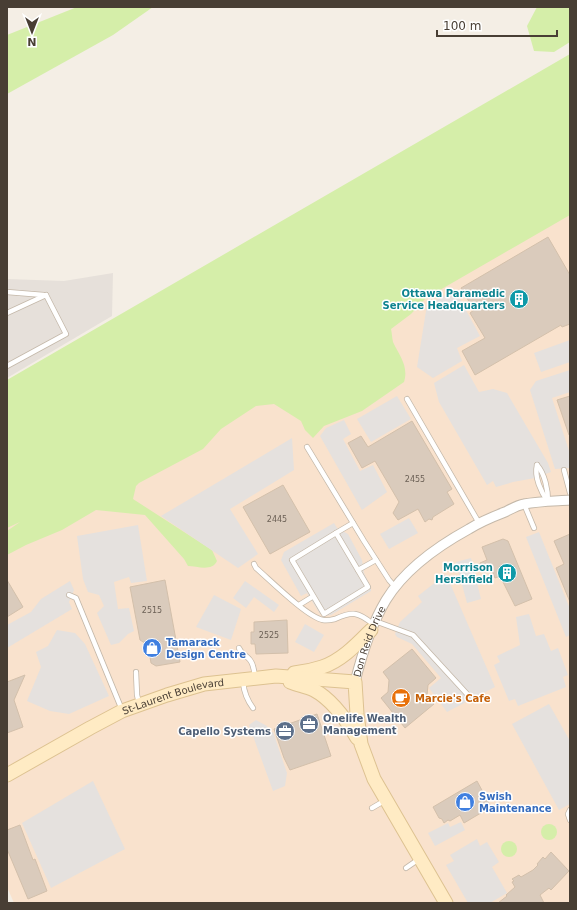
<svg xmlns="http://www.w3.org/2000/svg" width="577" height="910" viewBox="0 0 577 910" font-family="'DejaVu Sans',sans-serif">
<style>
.commercial{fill:#f9e2cd}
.industrial{fill:#e6e0da}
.green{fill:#d5eea9}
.parking{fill:#e5e1de}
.building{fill:#dacbbc;stroke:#d3c0ab}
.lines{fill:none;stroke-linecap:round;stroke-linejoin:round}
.lane-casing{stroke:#c4b8a9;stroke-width:6}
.street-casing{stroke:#c4b8a9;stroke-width:11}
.secondary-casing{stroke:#ddc291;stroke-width:15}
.lane{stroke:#fff;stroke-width:4.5}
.street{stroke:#fff;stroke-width:9}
.secondary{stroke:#ffebc4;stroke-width:13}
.labels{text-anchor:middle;stroke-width:3;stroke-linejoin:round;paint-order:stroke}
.number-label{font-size:8px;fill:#6c6156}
.culture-label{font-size:10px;font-weight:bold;fill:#0d838f;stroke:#fff;text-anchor:end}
.shop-label{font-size:10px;font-weight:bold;fill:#366cbe;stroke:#fff;text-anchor:start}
.street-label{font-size:10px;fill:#483e34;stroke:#fff}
.food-label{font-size:10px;font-weight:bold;fill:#c56008;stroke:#fff;text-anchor:start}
.service-label{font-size:10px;font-weight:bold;fill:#4e5e75;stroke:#fff;text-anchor:start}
</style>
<rect width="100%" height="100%" fill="#f4eee5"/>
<polygon class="commercial" points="570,211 570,903 14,903 7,887 7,525"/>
<polygon class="industrial" points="113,273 112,316 7,378 7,279 64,281"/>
<g class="green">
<polygon points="77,7 153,7 113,35 7,94 7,35"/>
<polygon points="537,7 570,7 570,42 554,52 534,51 527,26"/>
<path d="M570,54V215L426,298L411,314L391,329C392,333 392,338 393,342C399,355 409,366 404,382L362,411L324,426L313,438L305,430L301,421L274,404L256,406L221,429L203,449L139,483L136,486L133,499L212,550L217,561C212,572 197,566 188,566L184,559L145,515L96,510L62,530L26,545L7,555V531L20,522L7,528V380Z"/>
<circle cx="549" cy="832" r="8"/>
<circle cx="509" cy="849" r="8"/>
</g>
<g class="parking">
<polygon points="455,290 480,336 457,348 462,361 433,378 417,367 427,305"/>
<polygon points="570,340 570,362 541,372 534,353"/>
<polygon points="464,365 479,392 493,389 507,393 548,463 551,472 535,478 513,482 496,487 493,481 487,485 439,402 434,383"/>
<polygon points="570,370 570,392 552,398 570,454 570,468 555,469 530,390 536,381"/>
<polygon points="397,396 411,419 371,442 357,419"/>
<polygon points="344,420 351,434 343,439 360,471 373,465 387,492 362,510 320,436 326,428"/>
<polygon points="292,438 294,470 230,509 258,554 238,568 161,516"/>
<polygon points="409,518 418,533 389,549 380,534"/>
<polygon points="334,523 337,528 348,534 362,560 364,573 371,587 371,591 331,615 325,616 320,614 307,593 301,596 281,560 284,552"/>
<polygon points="138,525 147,581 131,583 129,577 114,582 118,609 129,608 134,631 128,634 119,643 111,645 97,613 104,606 99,595 88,592 83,579 77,536"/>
<polygon points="539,532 570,609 570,635 566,637 526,537"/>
<polygon points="471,558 481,599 467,603 456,562"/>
<polygon points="446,574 495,687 447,712 429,688 441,678 412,644 397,637 395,634 400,622 422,602 418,596"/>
<polygon points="70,581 74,590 69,602 72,609 7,648 7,625 31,612 41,599"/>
<polygon points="245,581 279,605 274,612 254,597 246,608 233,598"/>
<polygon points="214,595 241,609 231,640 196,627"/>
<polygon points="529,614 536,636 544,634 551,651 558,648 568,675 563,677 566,687 518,706 515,699 509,701 494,665 500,662 497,656 520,645 516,617"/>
<polygon points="305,624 324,635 314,652 295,642"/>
<polygon points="57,630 75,633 85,644 109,696 69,714 50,711 27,701 41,667 36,652 48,646"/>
<polygon points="549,704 570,741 570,804 559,810 512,724"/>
<polygon points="256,720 267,726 270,733 273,732 287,773 285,786 273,791 249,725"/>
<polygon points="93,781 125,849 51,888 22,823"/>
<polygon points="461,822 465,830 435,846 428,833 448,823 450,827"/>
<polygon points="477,839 480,846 487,842 499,862 492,867 507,893 490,903 478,903 477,902 468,903 446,865 454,861 450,855"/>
</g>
<g class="building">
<polygon points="548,237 570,275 570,324 562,327 561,325 475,375 462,351 485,338 470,313 474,310 461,288"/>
<polygon points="570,396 570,435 569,435 557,400"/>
<polygon points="412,421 452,489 447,492 454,504 433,517 432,520 429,519 425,522 418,509 398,520 393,513 399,502 375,461 362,468 348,443 361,436 368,447"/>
<polygon points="283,485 310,532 270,554 243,507"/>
<polygon points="570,534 570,602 556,568 564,564 554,541"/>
<polygon points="503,539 508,541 532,599 515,606 500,576 495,578 491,569 483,571 480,563 487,560 482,547"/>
<polygon points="7,580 23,607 7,617"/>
<polygon points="165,580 180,662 156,666 151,663 148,645 140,640 130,587"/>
<polygon points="287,620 288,653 256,654 255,644 251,644 251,632 254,632 254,622"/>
<polygon points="412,649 436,678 428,685 427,695 434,704 405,728 381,698 388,692 389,680 383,672"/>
<polygon points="25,675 14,700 23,727 7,733 7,682"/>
<polygon points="317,714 331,756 290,770 284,758 274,729"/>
<polygon points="477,781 491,807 464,823 460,815 450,821 448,820 444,823 442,819 439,818 433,807"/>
<polygon points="20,825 33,860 35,859 47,891 28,899 7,849 7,830"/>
<polygon points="551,852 569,871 551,890 549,888 540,895 544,903 498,903 507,896 506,895 515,887 512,882 514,881 512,879 519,875 521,877 533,870 538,865 537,864 543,857 545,859"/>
</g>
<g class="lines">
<defs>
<g id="lane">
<polyline points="7,292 44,295"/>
<polyline points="7,313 46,295"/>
<polyline points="7,366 66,334 46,295"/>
<polyline points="407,399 479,523"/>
<polyline points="307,447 364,541 389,580 396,588"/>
<path d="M537,465C534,477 541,492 548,502"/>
<path d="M537,465C545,474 548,490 548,502"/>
<polyline points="564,470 570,493"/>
<polyline points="524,504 534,528"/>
<polygon points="336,533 368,587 324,614 292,560"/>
<polyline points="336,533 353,523"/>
<path d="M254,564L256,568C270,580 307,617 323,620C327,621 331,620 335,619C353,611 358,612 373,624"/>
<polyline points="358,570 376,560"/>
<polyline points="69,595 76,598 122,710"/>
<polyline points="299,605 312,597"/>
<polyline points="375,621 413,635 468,695"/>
<path d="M239,648C241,654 246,655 250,660C254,665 254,671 255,677"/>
<polyline points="136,672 137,695 139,703"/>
<path d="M243,682C244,692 247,700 253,708"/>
<polyline points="372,808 384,801"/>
<polyline points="570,810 568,814 570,820"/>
<polyline points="406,868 419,859"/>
</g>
<g id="street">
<path id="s1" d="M355,682C362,654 371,625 386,600C405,569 438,546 469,529C480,522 492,517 505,512C511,509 518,505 524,504C539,501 555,501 570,500"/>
</g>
<g id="secondary">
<path d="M294,673C303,672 313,670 322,667C341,661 357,644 371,630"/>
<path d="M290,682C298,685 307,687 314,690C333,700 347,721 357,738"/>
<path id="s2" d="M7,775L90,728L122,711L167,695L204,684L276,676L355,682L357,714L361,744L374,779L446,903"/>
</g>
</defs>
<use href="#lane" class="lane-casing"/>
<use href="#street" class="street-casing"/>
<use href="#secondary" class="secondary-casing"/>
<use href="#lane" class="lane"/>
<use href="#street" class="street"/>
<use href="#secondary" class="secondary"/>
</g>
<defs>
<symbol id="building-disc" viewBox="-11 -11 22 22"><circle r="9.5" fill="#0f9aa8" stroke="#fff"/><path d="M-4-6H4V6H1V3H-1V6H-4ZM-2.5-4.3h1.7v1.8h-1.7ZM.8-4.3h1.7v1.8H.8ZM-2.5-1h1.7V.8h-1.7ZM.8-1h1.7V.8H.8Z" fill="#fff"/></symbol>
<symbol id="shop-disc" viewBox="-11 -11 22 22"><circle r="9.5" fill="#3f7fe0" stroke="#fff"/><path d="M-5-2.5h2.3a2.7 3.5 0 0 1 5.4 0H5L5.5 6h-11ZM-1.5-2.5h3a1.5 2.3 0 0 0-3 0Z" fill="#fff"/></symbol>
<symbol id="cafe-disc" viewBox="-11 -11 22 22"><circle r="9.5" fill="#e8710a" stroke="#fff"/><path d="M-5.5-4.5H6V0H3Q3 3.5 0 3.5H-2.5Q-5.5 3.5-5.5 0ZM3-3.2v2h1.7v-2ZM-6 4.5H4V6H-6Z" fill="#fff"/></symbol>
<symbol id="office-disc" viewBox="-11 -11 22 22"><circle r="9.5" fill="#5c6f8a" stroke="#fff"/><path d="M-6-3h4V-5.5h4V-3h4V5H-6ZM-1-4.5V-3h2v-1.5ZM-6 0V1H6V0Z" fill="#fff"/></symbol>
</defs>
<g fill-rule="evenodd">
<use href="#building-disc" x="508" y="288" width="22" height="22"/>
<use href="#building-disc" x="496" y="562" width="22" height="22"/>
<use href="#shop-disc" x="141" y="637" width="22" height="22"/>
<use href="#cafe-disc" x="390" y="687" width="22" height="22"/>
<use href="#office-disc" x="298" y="713" width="22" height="22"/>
<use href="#office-disc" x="274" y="720" width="22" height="22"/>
<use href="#shop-disc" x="454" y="791" width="22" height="22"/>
</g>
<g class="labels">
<g class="number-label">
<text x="415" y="482">2455</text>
<text x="277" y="522">2445</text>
<text x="152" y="613">2515</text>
<text x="269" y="638">2525</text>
</g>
<g class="culture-label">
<text x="505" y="297">Ottawa Paramedic<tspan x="505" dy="12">Service Headquarters</tspan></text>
<text x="493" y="571">Morrison<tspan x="493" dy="12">Hershfield</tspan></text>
</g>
<g class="shop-label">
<text x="166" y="646">Tamarack<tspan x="166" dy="12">Design Centre</tspan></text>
<text x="479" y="800">Swish<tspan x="479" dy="12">Maintenance</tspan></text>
</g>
<g class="street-label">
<text dy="4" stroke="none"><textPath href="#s1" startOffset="43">Don Reid Drive</textPath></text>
<text dy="4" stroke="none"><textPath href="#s2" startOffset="185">St-Laurent Boulevard</textPath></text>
</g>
<g class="food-label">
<text x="415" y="702">Marcie's Cafe</text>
</g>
<g class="service-label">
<text x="323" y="722">Onelife Wealth<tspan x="323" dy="12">Management</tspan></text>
<text x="271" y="735" text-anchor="end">Capello Systems</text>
</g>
</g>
<rect width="577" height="910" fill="none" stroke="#483e34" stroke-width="16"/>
<g transform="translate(32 32) rotate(180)" stroke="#ffffff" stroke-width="3" paint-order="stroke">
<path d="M0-3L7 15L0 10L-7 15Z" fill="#483e34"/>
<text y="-6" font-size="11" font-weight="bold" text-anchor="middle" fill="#483e34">N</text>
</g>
<path d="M437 30v6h120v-6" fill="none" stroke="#483e34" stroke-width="2"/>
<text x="443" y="30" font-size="12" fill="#483e34" stroke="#ffffff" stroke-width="3" paint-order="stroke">100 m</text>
</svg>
